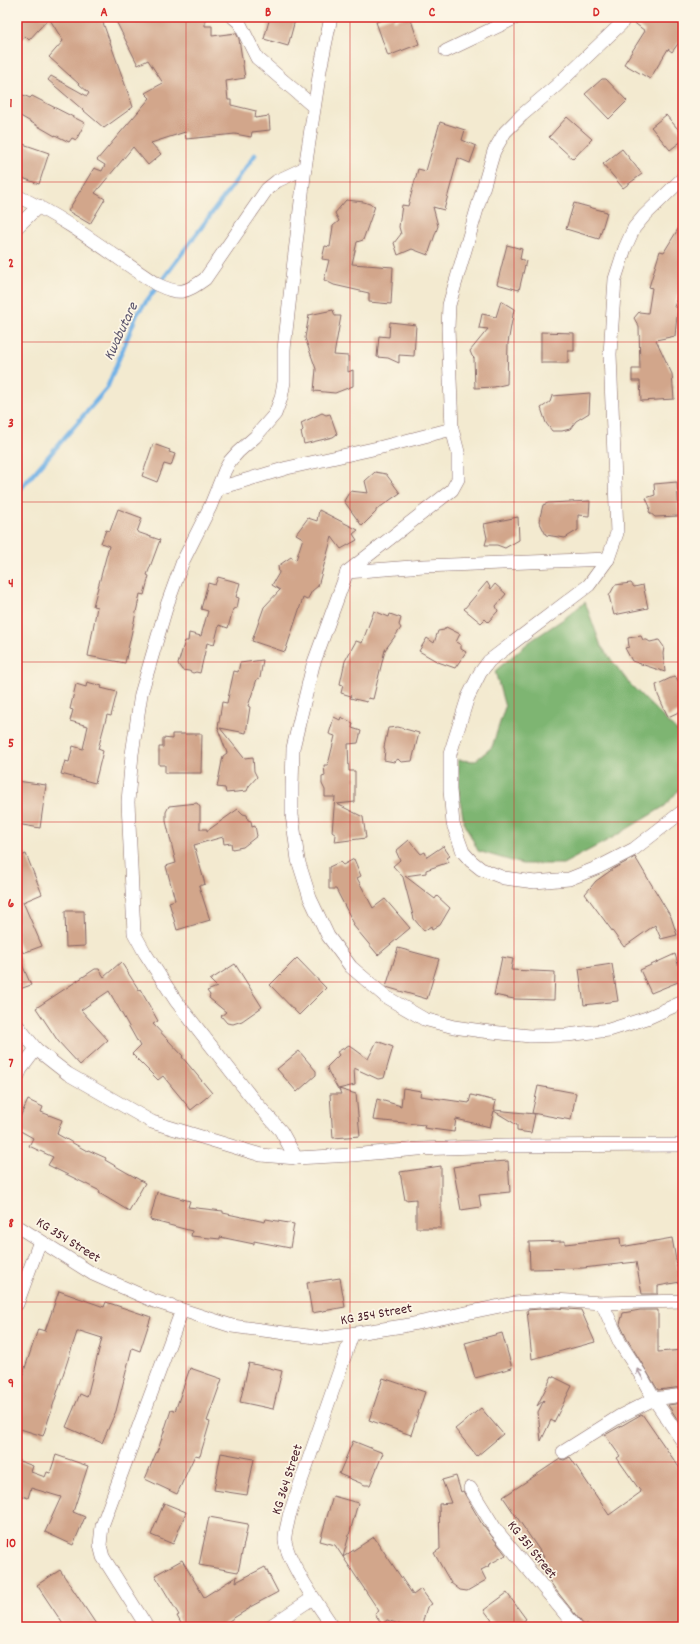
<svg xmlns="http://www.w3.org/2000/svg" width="700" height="1644" viewBox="0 0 700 1644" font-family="Dekko,sans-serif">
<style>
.forest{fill:#7eb572;stroke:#646a4e}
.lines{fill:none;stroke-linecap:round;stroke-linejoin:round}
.stream{stroke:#72b2e6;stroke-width:4.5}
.building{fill:#d2a68b}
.street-casing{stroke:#856665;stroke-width:14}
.street{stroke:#fff;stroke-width:13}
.oneway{stroke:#ae9aa0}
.grid{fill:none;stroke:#d62828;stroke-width:1;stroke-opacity:0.55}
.labels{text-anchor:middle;stroke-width:3.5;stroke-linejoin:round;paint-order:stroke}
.street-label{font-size:14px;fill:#4a1f2b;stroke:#fcf5e5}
.water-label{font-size:15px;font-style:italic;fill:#58526c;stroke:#fcf5e5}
.neatline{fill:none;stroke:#d62828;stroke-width:1.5}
.grid-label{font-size:13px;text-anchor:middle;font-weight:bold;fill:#d62828}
</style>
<rect width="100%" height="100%" fill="#fcf5e5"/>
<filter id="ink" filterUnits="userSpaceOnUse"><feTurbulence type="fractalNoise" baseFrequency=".025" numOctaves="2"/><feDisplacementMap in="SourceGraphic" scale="8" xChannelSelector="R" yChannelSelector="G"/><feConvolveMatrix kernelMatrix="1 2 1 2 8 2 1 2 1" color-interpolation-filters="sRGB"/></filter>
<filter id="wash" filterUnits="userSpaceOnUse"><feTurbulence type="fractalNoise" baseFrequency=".012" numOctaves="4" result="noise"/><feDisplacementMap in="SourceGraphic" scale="16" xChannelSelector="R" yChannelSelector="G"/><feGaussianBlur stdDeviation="0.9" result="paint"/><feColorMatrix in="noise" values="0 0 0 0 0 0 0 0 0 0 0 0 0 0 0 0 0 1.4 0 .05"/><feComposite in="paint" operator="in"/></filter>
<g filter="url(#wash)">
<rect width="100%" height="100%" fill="#f3ead0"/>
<polygon class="forest" points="585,602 601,646 629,683 677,731 683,733 683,785 665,806 612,838 563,864 522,864 478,851 464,822 459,795 458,760 475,761 492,747 505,707 495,671 529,642 565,618"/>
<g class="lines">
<polyline class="stream" points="17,493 107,388 137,314 255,155"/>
</g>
<g id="blocks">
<g class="building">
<polygon points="17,17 101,17 133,107 104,128 48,80 51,76 87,96 89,93 49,57 63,41 49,18 29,40 25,36 17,45"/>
<polygon points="114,17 205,17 205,26 212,26 212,36 236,33 239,39 245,78 226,81 228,100 231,100 231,105 256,111 255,118 269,116 270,130 252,132 251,137 235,134 186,139 185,132 151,143 161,154 148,165 133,147 95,193 105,199 90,224 68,211 94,168 102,171 105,165 97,160 150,98 145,93 163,83 148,60 138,65"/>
<polygon points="270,17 284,17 295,20 288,46 264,39"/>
<polygon points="390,17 393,17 394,21 405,17 410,17 419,44 388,56 376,22"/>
<polygon points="633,17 669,17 683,27 683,37 672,52 668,49 650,79 624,64 645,31 632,21"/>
<polygon points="602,79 606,79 627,101 609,119 585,94"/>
<polygon points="23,95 30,98 32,96 85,123 76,140 72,138 69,142 55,135 55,136 17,114 17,102"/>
<polygon points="666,115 683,135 683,140 670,150 651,127"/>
<polygon points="567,117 592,139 573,159 549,137"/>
<polygon points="440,122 465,130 462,140 476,146 470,163 458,158 444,210 433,207 438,226 428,255 412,249 398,255 394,243 401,234 399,227 402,205 408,206 418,169 426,171"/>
<polygon points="20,143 49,153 39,184 17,176 17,151"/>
<polygon points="622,149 642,174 623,188 603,164"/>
<polygon points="346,200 364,202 375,206 363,240 357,242 352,264 393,267 391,304 369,302 369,293 334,285 324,280 329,260 322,259 325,246 330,247 333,226 339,221 335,213"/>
<polygon points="574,203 607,212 599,239 566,229"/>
<polygon points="683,221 683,279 674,307 678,307 675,336 656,340 672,374 674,399 641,401 640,381 632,381 632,369 640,369 639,327 634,318 639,312 648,313 652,288 649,287 660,251 664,252"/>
<polygon points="507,245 522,249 520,259 526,261 519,290 497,284"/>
<polygon points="501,301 514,309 508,343 507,384 494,387 475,388 474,358 472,356 470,351 488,329 479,328 482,314 496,317"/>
<polygon points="333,310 335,316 341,316 334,355 348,356 348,372 353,370 353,386 335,393 314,391 316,369 305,338 309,315"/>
<polygon points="390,322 416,325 414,356 399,355 399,363 388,358 377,357 379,336 389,337"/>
<polygon points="541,332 574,333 574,351 568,351 568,363 541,363"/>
<polygon points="590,393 589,413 576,421 570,429 562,431 552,431 546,423 541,408 550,402 552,396"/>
<polygon points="322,413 326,415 330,414 337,434 333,437 304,444 301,432 303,430 301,423"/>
<polygon points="153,444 170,450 169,452 175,454 171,466 164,464 157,482 142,476"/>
<polygon points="375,472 386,474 400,493 376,510 376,512 362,526 344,501 350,491 368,493 365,481"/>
<polygon points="677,482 679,516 655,517 649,512 650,507 646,498 655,495 654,484"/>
<polygon points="590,501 589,516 578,515 578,530 565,538 546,535 539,521 543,505 548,503"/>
<polygon points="118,509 142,518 137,532 160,540 147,575 149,576 144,595 140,594 125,663 88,656 97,607 93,606 109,546 101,543 106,530 110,531"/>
<polygon points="319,510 358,530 353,534 357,540 341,549 332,537 318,586 312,591 307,600 303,598 285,652 252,641 264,607 280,590 272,585 279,573 278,566 291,557 296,560 303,538 296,534 308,518 317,521"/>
<polygon points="518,517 519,540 505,548 497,545 485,545 487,538 484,524"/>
<polygon points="218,577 240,583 236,597 239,598 237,608 233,609 228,628 219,625 214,645 207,643 200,673 196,672 193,673 189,671 182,670 178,664 185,641 188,641 189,633 201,636 208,611 201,609 208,583 215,585"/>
<polygon points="487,582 491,589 495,584 506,594 496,606 498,611 488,622 485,619 481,623 464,609"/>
<polygon points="631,583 634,587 643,585 648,608 614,615 609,596 615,585"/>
<polygon points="374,611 389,617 390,614 401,618 399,625 401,628 385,650 373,699 368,698 367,702 350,698 351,696 341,693 343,685 340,684 345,661 356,641 362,643"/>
<polygon points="446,627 460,634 456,642 461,645 461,649 466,652 455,668 438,662 419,651 427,638 434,643 438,631 444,630"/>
<polygon points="641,636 643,640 647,640 650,642 659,640 664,647 663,654 665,672 632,661 625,648 629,647 628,638"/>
<polygon points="263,660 260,678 257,679 248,706 250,707 246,733 220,728 244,758 253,757 254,771 257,777 249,786 247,791 226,793 225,788 217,787 223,756 227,753 218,729 219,728 218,728 222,702 227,703 234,671 238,672 240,663"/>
<polygon points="675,676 679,682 683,681 683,710 668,717 658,695 656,685"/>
<polygon points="87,682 102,686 101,688 117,692 111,716 107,715 98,749 103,751 95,783 61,774 65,761 69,762 73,746 83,749 88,726 70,721 73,710 70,709 76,684 86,687"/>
<polygon points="334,717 340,720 341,717 353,723 352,728 361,731 358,743 348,744 349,771 355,771 355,802 337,804 363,817 366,838 335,842 336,835 332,832 335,797 325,797 325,790 322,784 322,777 325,776 324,765 328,765 335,736 329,734"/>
<polygon points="398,727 419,733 412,761 401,762 398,759 394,762 384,760 385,750 384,747 388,728"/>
<polygon points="172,734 202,734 201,773 165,773 165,765 159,765 159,747 163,747 163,738 172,739"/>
<polygon points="17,781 46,785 40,828 17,824"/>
<polygon points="197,803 200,807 200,829 207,829 207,831 238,809 243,814 247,815 248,820 251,821 252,827 255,826 257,836 243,847 232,849 231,843 224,844 223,837 194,845 205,884 199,886 210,920 177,930 169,902 175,900 166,866 176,863 166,821 166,812 169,806"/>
<polygon points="409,840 421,854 425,852 427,857 443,846 450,856 447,858 449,862 426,870 426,873 405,876 435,899 437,896 450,908 440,925 432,930 431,926 424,931 414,919 403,877 393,866 400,860 396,851"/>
<polygon points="26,854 42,894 23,902 42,946 23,953 17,940 17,858"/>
<polygon points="635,857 671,917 677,935 661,939 655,925 624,947 585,894 596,881 613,869"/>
<polygon points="354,859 361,876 357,878 373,908 385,899 410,928 378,955 353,925 354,924 336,889 329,889 329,867 340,862 343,865"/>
<polygon points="65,911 84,911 85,946 66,947"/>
<polygon points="398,948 439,959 427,999 386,987"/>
<polygon points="17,953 31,985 17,990"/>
<polygon points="675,954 683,980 651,993 640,970"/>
<polygon points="502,957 513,959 511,970 555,972 554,1000 514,999 494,995"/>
<polygon points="297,958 326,988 299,1015 270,985"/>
<polygon points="121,962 139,990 140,989 158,1021 153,1024 183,1056 182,1057 212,1093 191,1110 163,1076 158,1080 132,1054 140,1046 109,991 81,1010 108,1040 80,1065 58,1041 36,1008 95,969 99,969 104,977"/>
<polygon points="235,964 262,1007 242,1021 233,1024 227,1023 221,1016 226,1012 209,998 210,995 207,991 217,987 210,980"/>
<polygon points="612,964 618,1001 584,1005 579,969"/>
<polygon points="377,1041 393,1047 384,1078 378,1079 354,1068 355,1085 338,1089 328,1071 327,1067 339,1055 337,1052 349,1045 368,1059"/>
<polygon points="299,1051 316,1071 316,1075 297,1092 277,1069"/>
<polygon points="538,1086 576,1093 571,1120 532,1113"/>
<polygon points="403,1088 421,1091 420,1096 469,1103 471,1095 496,1101 494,1110 535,1114 531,1133 517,1131 517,1125 494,1111 490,1127 456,1119 454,1132 424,1128 425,1125 373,1120 377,1099 401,1106"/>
<polygon points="339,1089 356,1094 360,1136 333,1138 330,1094 341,1094"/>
<polygon points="28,1100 43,1107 41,1112 62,1120 57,1134 87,1151 88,1150 106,1158 105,1160 145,1183 129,1211 99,1193 100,1191 48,1165 53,1157 29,1146 33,1138 17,1129 17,1115 20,1117"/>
<polygon points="508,1161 510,1192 479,1195 481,1207 461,1210 453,1167 477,1163"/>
<polygon points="441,1166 441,1228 416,1228 416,1199 405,1200 400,1172"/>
<polygon points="157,1192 190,1201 188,1207 223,1211 223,1213 265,1222 266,1219 294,1224 290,1248 254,1241 254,1244 220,1237 220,1239 191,1236 192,1231 150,1220"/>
<polygon points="620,1238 621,1247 672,1238 680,1282 658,1286 658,1294 642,1294 636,1262 583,1268 530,1269 529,1242 565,1241 565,1244"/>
<polygon points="340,1278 345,1307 312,1313 307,1283"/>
<polygon points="59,1291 104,1307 106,1302 151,1317 140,1351 132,1348 116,1411 102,1443 66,1427 80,1394 87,1397 102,1338 80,1331 80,1332 77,1332 43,1436 17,1428 17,1382 20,1383 38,1329 45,1331"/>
<polygon points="554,1308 581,1310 595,1342 532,1359 527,1310"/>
<polygon points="640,1310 658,1310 658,1352 683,1350 683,1387 658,1390 627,1339 620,1324 623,1313"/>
<polygon points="502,1333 512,1368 475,1378 465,1343"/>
<polygon points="249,1363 282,1371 273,1409 240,1402"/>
<polygon points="190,1368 222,1379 207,1421 210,1422 200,1456 195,1455 177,1494 145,1479 160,1444 171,1410 175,1411"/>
<polygon points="552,1376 572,1386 554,1422 551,1420 541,1441 538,1412 544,1400 537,1406"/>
<polygon points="383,1378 425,1392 411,1435 369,1420"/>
<polygon points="683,1403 683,1428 668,1405"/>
<polygon points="481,1408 503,1434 477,1456 455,1429"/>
<polygon points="642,1414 683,1473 683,1627 594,1627 583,1624 555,1589 537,1562 544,1557 503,1497 560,1459 564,1460 570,1457 609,1515 641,1492 617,1458 620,1456 605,1435"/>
<polygon points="353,1441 383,1453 370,1485 365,1485 339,1474"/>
<polygon points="221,1453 254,1459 247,1495 214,1490"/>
<polygon points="56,1455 88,1466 73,1512 85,1517 73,1545 45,1532 61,1497 31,1488 28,1498 17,1494 17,1460 33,1466 31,1472 45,1477 47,1472 50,1473"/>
<polygon points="456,1476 461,1492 463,1491 483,1526 484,1526 506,1555 488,1565 489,1566 481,1570 486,1580 467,1591 460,1590 451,1583 434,1553 440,1549 439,1504 451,1503 442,1480"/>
<polygon points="333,1496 358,1503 343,1557 335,1545 320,1541"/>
<polygon points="164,1503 186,1512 173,1544 151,1535"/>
<polygon points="209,1517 248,1524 238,1572 199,1565"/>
<polygon points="374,1537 413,1595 421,1589 432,1604 427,1607 421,1627 408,1627 387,1620 382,1624 375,1614 379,1611 343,1557"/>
<polygon points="182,1560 204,1597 237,1576 236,1582 265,1567 278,1592 250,1607 250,1608 219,1627 183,1627 177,1616 179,1615 155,1575"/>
<polygon points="60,1570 98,1627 65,1627 37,1585"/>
<polygon points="507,1593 526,1619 516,1627 497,1627 484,1610"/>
</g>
</g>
</g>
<g filter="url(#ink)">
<use href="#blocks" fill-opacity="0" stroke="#856665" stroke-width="1"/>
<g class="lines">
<defs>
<g id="street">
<polyline points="233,17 239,22 257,58 314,107"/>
<polyline points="625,17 621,24 556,86 522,115 505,132 494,151 449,305 448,328 452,429 458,452 458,479 452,490 347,572 313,665 293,748 292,786 292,815 298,860 310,898 328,936 351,967 386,997 424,1019 454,1027 482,1031 530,1036 567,1035 609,1030 647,1018 683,1002"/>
<polyline points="446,51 517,17"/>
<polyline points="683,178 644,216 634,228 625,248 615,279 610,354 617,533 608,559 589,585 489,661 480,673 468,697 450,754 450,790 453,824 463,852 471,861 481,869 504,878 535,882 569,879 599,867 634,849 683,811"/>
<path d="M17,196C67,219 111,254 156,284C180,295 184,294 205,279L267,189L277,181L305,168"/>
<polyline points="17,227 39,206"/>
<polyline points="219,488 287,468 382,447 452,429"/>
<polyline points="347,572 424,566 608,559"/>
<polyline points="17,1025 36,1049 68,1074 152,1122 261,1155 296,1158 352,1155 418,1149 505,1146 683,1145"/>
<polyline points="17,1078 21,1069 36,1049"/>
<polyline points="296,1158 281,1131 252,1098 176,1001 145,953 134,933 128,802 132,754 141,694 167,605 183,561 210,507 225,470 230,461 238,452 255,437 275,414 281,398 284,382 284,349 293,269 305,168 320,70 331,17"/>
<polyline points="17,1226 93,1274 154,1301 232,1326 323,1338 403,1326 514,1303 554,1300 602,1303 683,1301"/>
<polyline points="602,1303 620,1343 640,1374 654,1399 683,1442"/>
<polyline points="17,1304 40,1241"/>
<polyline points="563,1452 620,1416 654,1399 683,1395"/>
<polyline points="470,1488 496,1530 576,1627"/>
<polyline points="147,1627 103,1557 100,1545 102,1526 182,1310"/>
<polyline points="269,1627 313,1598"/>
<path d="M333,1627C320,1608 288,1563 285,1541C284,1534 288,1524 289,1516L352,1335"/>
</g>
</defs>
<use href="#street" class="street-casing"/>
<use href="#street" class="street"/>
</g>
<defs><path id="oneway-shaft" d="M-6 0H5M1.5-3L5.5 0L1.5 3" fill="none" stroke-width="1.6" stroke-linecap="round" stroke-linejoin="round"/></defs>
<use class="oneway" href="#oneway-shaft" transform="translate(640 1374) rotate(-120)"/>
</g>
<path class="grid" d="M186,17V1627M350,17V1627M514,17V1627M17,182H683M17,342H683M17,502H683M17,662H683M17,822H683M17,982H683M17,1142H683M17,1302H683M17,1462H683"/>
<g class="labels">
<g class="street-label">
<text transform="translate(69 1239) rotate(32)" y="5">KG 354 Street</text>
<text transform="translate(376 1313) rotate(-10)" y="5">KG 354 Street</text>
<text transform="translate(286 1479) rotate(-72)" y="5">KG 364 Street</text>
<text transform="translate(533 1549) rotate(51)" y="5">KG 351 Street</text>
</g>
<g class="water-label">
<text transform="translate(120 331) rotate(-65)" y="5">Kwabutare</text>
</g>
</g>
<rect width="700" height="1644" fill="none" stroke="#fcf5e5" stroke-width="44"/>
<rect x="22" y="22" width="656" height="1600" class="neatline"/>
<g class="grid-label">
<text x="104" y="16">A</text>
<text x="268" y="16">B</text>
<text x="432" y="16">C</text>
<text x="596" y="16">D</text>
<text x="11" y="107">1</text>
<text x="11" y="267">2</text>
<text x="11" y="427">3</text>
<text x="11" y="587">4</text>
<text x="11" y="747">5</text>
<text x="11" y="907">6</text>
<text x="11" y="1067">7</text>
<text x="11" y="1227">8</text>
<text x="11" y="1387">9</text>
<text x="11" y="1547">10</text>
</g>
</svg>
